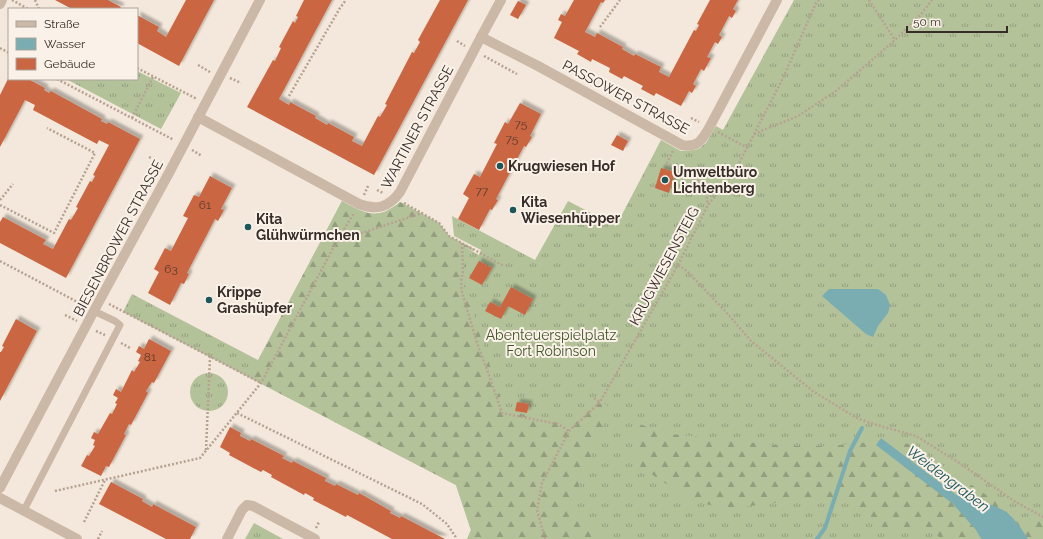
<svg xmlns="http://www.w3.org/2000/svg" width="1043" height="539" viewBox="0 0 1043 539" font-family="Raleway,sans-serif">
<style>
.grass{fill:url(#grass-tufts)}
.forest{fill:url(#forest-firs)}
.water{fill:#79adb1}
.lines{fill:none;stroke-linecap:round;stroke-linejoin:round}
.stream{stroke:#79adb1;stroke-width:4}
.building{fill:#ca6642;filter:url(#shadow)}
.path{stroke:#b7a291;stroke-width:2.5;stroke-dasharray:2 2;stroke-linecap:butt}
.service{stroke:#cbb8a6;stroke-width:7}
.minor{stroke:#cbb8a6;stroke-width:10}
.poi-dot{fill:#1c555a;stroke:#faf2e8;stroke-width:1.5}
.labels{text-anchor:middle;stroke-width:4;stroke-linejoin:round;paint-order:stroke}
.number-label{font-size:12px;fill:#5c3b2e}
.street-label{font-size:14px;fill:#372d28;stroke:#faf2e8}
.poi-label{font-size:14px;font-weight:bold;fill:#372d28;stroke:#faf2e8;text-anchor:start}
.park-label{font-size:14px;fill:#45562a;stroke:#faf2e8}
.water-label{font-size:15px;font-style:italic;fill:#1c555a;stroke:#faf2e8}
</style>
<defs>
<pattern id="grass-tufts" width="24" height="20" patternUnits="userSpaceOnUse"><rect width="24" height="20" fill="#b4c29a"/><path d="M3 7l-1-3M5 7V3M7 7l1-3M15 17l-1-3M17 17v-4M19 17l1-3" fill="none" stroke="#939e7e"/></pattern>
<pattern id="forest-firs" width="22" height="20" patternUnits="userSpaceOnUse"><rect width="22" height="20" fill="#b4c29a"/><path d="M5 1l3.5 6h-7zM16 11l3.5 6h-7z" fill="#939e7e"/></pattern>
<filter id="shadow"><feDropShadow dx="3.5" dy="-3.5" stdDeviation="1" flood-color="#0004"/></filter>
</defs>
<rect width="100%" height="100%" fill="#f3e8db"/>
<g class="grass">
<path d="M794,0H1043V539H467L471,530L456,485L123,312L132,294L258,360L342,201C365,214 378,221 400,202L439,223L449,236L456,242L479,255L481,250L454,236L452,216L535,260L568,201L616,226L661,140L681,151L695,150L700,148L706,143L716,126L723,130Z"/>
<polygon points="137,71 181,93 161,129 66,79 137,79"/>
<circle cx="209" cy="392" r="19"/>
<polygon points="254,523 283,539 245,539"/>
</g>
<g class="forest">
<path d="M342,201C365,214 378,221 400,202L439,223L449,236L474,249L473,251L464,247L467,274L465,285L484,348L505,410L570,426L594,398L610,407L571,504L604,539H467L471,530L456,485L250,378L286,307Z"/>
<polygon points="635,422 662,433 783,446 831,446 879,441 911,444 1022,519 1043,519 1043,539 941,539 929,527 882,529 849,501 789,501 726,509 690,500 638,465"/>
</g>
<g class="water">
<polygon points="829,289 878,289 886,295 890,305 888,313 878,326 873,337 866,334 822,296"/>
<path d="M881,438L955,494L965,499L969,497C979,501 991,504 1001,509C1012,514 1022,529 1028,539H982L980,537L976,530L953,504L876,445Z"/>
</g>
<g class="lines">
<polyline class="stream" points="817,539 825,528 850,451 862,428"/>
</g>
<g class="building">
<polygon points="55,0 108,0 121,7 120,9 72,9"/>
<polygon points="186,0 214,0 179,66 137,43 137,15 159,27 157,31 166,37"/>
<polygon points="304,0 332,0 279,99 289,105 290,102 316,116 315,118 327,125 328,123 354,137 352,141 362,146 378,116 380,117 387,105 385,104 412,52 414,53 420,42 418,40 440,0 468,0 374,175 247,107 273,60 275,61 281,48 279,47 293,21 295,23 298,17 296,16"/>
<polygon points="574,0 605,0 603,3 601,2 585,32 595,37 597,33 623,47 622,49 634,56 635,54 661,67 659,72 669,77 694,30 696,31 699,25 697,24 710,0 738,0 733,9 736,11 732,18 729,16 719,35 722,37 718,44 715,42 707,57 711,58 704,71 701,69 693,84 696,86 692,93 689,91 681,106 656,93 654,96 641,89 643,86 624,76 622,79 609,72 610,68 592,59 591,62 577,54 579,51 554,38 562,22 558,20 561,14 565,16"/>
<polygon points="518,1 526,5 518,19 510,15"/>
<polygon points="8,79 28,79 45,88 44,90 49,93 51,91 102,119 101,121 107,124 108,122 140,139 66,278 0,243 0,222 3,217 46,240 43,244 53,249 69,219 71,220 78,208 76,207 90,181 92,182 95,176 93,175 109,145 99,140 97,144 33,110 35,105 25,100 0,147 0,95"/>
<polygon points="520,103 541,114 530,136 532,137 526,147 524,146 496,199 498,200 492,210 490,209 479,230 458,219 469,198 463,194 474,174 480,177 497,144 494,143 505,122 508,124"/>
<polygon points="617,135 628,141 623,151 611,145"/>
<polygon points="661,168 675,172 669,193 655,188"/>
<polygon points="210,176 232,188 221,209 224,210 218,221 215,219 187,273 189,274 184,284 181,283 170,305 148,293 159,272 154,269 165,248 171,251 188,218 183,216 194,195 199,197"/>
<polygon points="479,261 492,268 482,285 469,278"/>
<polygon points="511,287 533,299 525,315 508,306 501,319 485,311 490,302 500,307"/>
<polygon points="16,319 37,331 0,401 0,352 1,352 4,347 2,346"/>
<polygon points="149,339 171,351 154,383 152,382 146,391 148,393 131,425 129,424 124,434 126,435 109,467 106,466 101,476 81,466 87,455 89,456 95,446 93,445 95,440 91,438 94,432 98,434 110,413 112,414 117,404 115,403 118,398 113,395 116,389 121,392 132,370 134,372 140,362 138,361 141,355 136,352 139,346 144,349"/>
<polygon points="517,402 529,404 527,413 515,411"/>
<polygon points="230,427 241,433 240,436 250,441 251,439 284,456 282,458 292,463 293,461 326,478 325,481 335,486 336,484 358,495 359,493 391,511 390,513 400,518 401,516 445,539 392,539 347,515 346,517 313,500 314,498 305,493 304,495 271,477 272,475 263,470 261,472 229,455 230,453 220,447"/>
<polygon points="111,482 143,499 142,501 152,507 153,504 196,527 190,539 166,539 99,504"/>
</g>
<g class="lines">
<g class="path">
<polyline points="12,0 28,9"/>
<polyline points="35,0 39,9"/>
<polyline points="869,0 895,40"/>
<polyline points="600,27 620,0"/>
<polyline points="457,41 465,46"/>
<polyline points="0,48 9,53"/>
<polyline points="484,56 517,74"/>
<polyline points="198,65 210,72"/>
<polyline points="137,68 197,99"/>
<polyline points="230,78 241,83"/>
<polyline points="57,79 174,140"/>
<polyline points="289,96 340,8 346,0"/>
<polyline points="132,118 153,77"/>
<polyline points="691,118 699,122"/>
<polyline points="718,132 748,148"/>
<polyline points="754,134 798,116 836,91 895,40 922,13 932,0"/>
<polyline points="192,150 202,156"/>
<polyline points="673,151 667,163 701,182 706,194 708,205"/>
<polyline points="149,157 163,164"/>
<polyline points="377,190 383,193"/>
<polyline points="364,195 368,186"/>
<polyline points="0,200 13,184"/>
<polyline points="404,203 439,223 449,236 504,266"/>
<polyline points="0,205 54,233 95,153 47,128"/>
<polyline points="338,241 422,213"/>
<polyline points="462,243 463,271 461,281 462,292 477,343 490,378 502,413 558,424 569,431"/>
<polyline points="0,261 85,306"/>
<polyline points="678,265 687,271 726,312 751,341 814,392 857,418 870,423 916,436 961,464 1014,501 1043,517"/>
<polyline points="109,304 261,383"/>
<polyline points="65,315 77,321"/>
<polyline points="96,331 105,335"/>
<polyline points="121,343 130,348"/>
<polyline points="594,398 600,402"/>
<polyline points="237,413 422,504 447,524 457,539"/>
<polyline points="206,450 210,357"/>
<polyline points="55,491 200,458 261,383 337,241 354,213"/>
<polyline points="84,522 105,480"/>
<polyline points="316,528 319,522"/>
<polyline points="98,539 102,531"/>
<polyline points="545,539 537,510 542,483 569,431 600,402 678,265 708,205 735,171 783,78 816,3 819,0"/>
</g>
<polyline class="service" points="24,510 120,325 115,321 94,311"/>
<g class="minor">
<polyline points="0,4 2,0"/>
<path d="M481,37L538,66L682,145C698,148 702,140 709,128L777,0"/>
<path d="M198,117L359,204C377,211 389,207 400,192L481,37L501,0"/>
<polyline points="0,488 96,307 170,171 260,0"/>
<polyline points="0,498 77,539"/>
<polyline points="227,539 242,510 247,505 253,506 315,539"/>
</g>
</g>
<g class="poi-dot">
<circle cx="500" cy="166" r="4"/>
<circle cx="665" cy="180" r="4"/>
<circle cx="513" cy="210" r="4"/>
<circle cx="248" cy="227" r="4"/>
<circle cx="209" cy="300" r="4"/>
</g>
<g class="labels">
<g class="number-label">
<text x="521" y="128">75</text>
<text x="512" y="143">75</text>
<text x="482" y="195">77</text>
<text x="205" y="209">61</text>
<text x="171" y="273">63</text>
<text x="150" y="361">81</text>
</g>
<g class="street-label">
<text transform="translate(626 97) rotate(28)" y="5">PASSOWER STRASSE</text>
<text transform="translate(417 127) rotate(-62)" y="5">WARTINER STRASSE</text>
<text transform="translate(118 238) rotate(-62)" y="5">BIESENBROWER STRASSE</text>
<text transform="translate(664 266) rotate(-62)" y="5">KRUGWIESENSTEIG</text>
</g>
<g class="poi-label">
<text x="508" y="171">Krugwiesen Hof</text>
<text x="673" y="177">Umweltbüro<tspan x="673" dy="16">Lichtenberg</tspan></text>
<text x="521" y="207">Kita<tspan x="521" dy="16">Wiesenhüpper</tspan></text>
<text x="256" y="224">Kita<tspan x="256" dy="16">Glühwürmchen</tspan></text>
<text x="217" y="297">Krippe<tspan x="217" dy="16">Grashüpfer</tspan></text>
</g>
<g class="park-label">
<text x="551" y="340">Abenteuerspielplatz<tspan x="551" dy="16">Fort Robinson</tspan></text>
</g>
<g class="water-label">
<text transform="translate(948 479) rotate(37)" y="5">Weidengraben</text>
</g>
</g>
<rect x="8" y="8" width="130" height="72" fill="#faf2e8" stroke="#aca39b"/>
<rect x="16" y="21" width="20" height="6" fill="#cbb8a6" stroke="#aca39b"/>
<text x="44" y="28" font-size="12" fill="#372d28">Straße</text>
<rect x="16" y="38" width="20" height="12" fill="#79adb1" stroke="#aca39b"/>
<text x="44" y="48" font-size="12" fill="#372d28">Wasser</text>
<rect x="16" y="58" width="20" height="12" fill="#ca6642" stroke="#aca39b"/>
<text x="44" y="68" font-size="12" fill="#372d28">Gebäude</text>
<path d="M907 26v6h100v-6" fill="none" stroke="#372d28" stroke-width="2"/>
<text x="913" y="26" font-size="12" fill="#372d28" stroke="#faf2e8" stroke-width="3" paint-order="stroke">50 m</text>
</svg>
